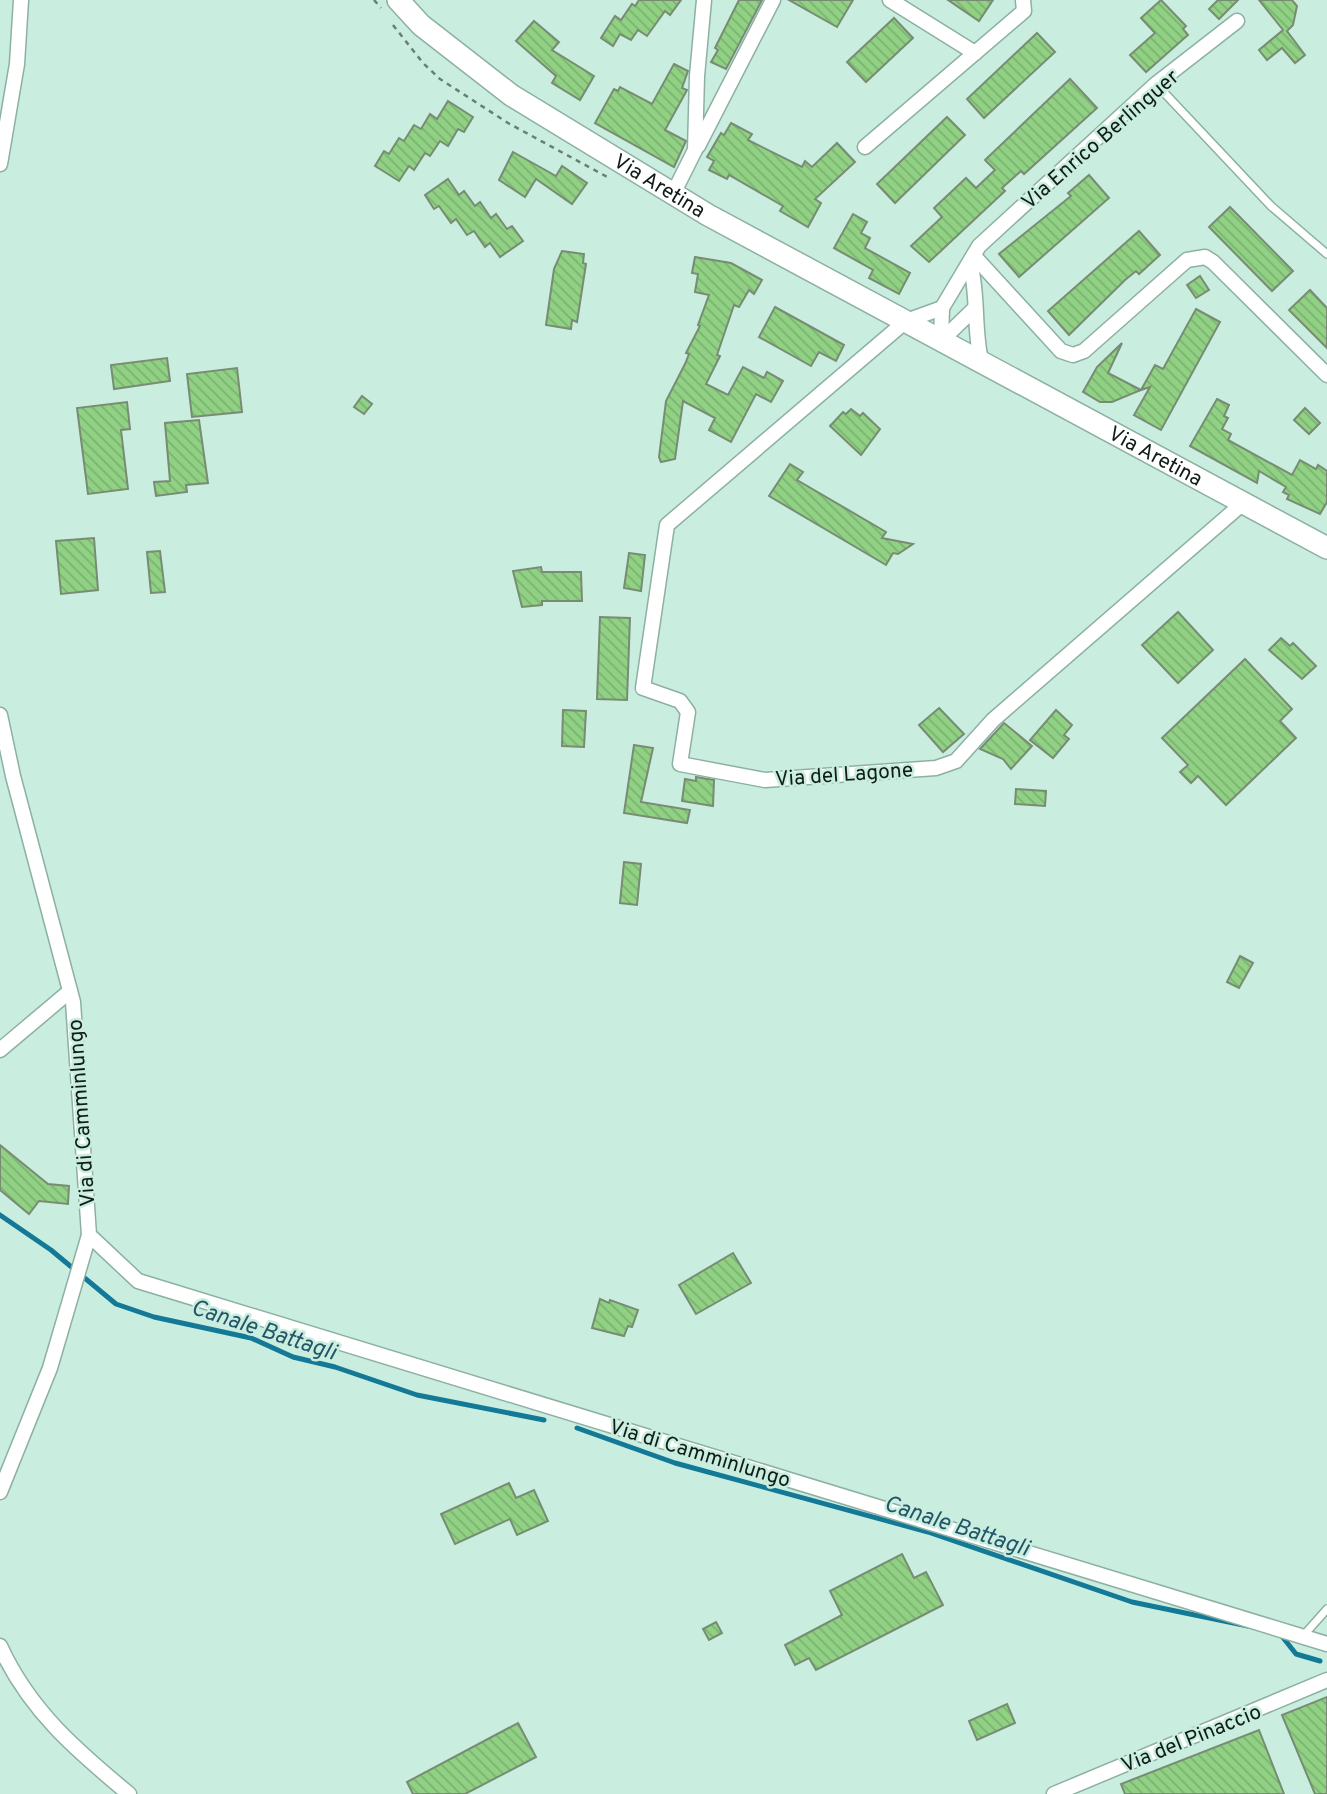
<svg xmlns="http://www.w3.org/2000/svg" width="1327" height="1794" viewBox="0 0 1327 1794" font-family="Overpass,sans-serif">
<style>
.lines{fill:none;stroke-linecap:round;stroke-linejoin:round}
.stream{stroke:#137997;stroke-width:5}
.building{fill:url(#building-back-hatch);stroke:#788c74;stroke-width:2}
.lane-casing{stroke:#8db0a2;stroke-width:10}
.street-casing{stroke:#8db0a2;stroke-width:17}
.secondary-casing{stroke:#8db0a2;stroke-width:24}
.path{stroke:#677f76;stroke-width:2.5;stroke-dasharray:5 5;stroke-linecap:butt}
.lane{stroke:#fff;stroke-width:7}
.street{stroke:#fff;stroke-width:14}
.secondary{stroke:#fff;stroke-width:21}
.labels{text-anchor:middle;stroke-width:5;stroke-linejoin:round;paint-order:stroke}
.street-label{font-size:21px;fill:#0f1c17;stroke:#c9eedf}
.water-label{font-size:23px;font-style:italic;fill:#235468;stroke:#c9eedf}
</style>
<defs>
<pattern id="building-back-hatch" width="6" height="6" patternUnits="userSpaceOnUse" patternTransform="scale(1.75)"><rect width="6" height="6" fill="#90d184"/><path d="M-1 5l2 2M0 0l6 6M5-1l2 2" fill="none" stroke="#7bb371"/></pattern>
</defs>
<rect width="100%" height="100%" fill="#c9eedf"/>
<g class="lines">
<g class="stream">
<polyline points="0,1215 51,1250 116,1304 154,1317 251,1338 293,1357 335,1367 417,1395 544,1420"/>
<polyline points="577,1428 675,1463 928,1532 1132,1602 1248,1626"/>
<polyline points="1281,1635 1296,1654 1320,1661"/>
</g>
</g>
<g class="building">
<polygon points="639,0 681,0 670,15 665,11 647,36 638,30 631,40 620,34 613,46 601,38 615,16 621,20 632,4 635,6"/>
<polygon points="739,0 762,0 726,69 711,62 718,50 715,48"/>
<polygon points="789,0 853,0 837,27"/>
<polygon points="948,0 993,0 979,21"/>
<polygon points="1161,0 1186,26 1183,29 1188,35 1146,72 1130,55 1155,33 1141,18"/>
<polygon points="1218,0 1238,0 1219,19 1209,9"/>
<polygon points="1259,0 1292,0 1297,6 1293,25 1287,31 1305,55 1295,63 1282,48 1267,60 1259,50 1283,30"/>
<polygon points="894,18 913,38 866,82 847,62"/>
<polygon points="534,21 559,42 552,50 594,76 580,100 552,83 556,76 516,41"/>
<polygon points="1037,33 1055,52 984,118 967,99"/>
<polygon points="674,64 688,71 682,88 687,90 665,130 686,141 674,167 595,123 614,89 618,91 620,87 652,104"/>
<polygon points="1070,79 1097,108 1024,174 1021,171 1002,188 1005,191 929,262 911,246 942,217 934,208 966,178 976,188 995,170 985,160"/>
<polygon points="448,101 473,117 464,132 458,129 448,146 440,141 430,156 425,153 414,170 409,166 399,181 375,166 384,151 389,154 399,138 404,141 414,125 421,129 430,114 437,119"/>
<polygon points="947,117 965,135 895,203 877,184"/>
<polygon points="731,123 752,134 748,140 802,167 805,161 812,167 837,143 855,162 815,199 821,203 808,227 780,211 783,206 729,175 727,179 709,170 714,161 707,157 721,133 724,135"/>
<polygon points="513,152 556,176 562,166 587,183 572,204 536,179 525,197 499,180"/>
<polygon points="1089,175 1109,198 1019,277 999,254 1071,196 1068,193"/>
<polygon points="448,179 459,195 464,191 475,206 480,202 491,218 496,214 507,229 512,226 523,241 500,257 490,243 485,247 474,231 467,235 456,219 451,223 439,206 434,209 425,195"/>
<polygon points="1230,207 1293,271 1272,291 1209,227"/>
<polygon points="853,214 867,222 861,233 870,238 865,248 910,273 899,294 869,278 873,270 834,248"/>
<polygon points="1139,231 1160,255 1139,274 1136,271 1125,280 1069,335 1048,311"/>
<polygon points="562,251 584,254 583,263 586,264 577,322 572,320 571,329 546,325 554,269"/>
<polygon points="695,257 731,263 762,280 754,294 749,290 739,307 734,305 717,355 720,356 706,384 728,395 743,367 764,378 767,372 783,381 771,402 756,394 731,442 709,430 715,418 683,401 675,459 661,462 659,457 666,401 685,364 689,354 686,353 700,326 698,325 709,295 695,292 698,274 692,273"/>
<polygon points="1200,276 1209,290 1196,298 1187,285"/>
<polygon points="1310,290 1327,308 1327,348 1289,310"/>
<polygon points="775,307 844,345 836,361 819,352 811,366 759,337"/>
<polygon points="1196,309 1220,322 1161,430 1134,415 1150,387 1141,390 1155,365 1163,369"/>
<polygon points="1122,343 1108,373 1141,390 1112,402 1100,402 1083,392 1097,367"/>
<polygon points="167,358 170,381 114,389 111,365"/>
<polygon points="237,368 242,412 192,417 187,374"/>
<polygon points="362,396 372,404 364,414 354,407"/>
<polygon points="1217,399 1229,405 1224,416 1228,418 1222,429 1231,434 1228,440 1292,475 1300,460 1316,469 1318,465 1327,471 1327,502 1320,514 1287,499 1289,495 1283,492 1286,487 1259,471 1257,483 1190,446"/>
<polygon points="127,402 130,429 121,430 128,489 88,494 77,408"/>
<polygon points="1305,408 1320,423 1309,434 1294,420"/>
<polygon points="851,409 860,416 863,413 880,429 861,455 830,426 843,412 846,414"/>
<polygon points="199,420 208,483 186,485 187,492 156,496 154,482 170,481 165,423"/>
<polygon points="790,464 803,472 797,480 886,532 882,538 913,544 898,554 893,553 886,565 769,496"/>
<polygon points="94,538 98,590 61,594 56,541"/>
<polygon points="160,551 165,592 151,593 147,552"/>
<polygon points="629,553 645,555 641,591 624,588"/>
<polygon points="541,567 542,572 581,572 582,601 542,601 542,605 522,607 513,571"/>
<polygon points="1178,612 1213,650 1178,683 1142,645"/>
<polygon points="600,617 630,618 627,700 597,699"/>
<polygon points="1281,638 1290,646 1293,643 1316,666 1302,679 1269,650"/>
<polygon points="1245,659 1292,709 1280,721 1296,738 1226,805 1198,776 1191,783 1180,772 1188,765 1162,738"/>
<polygon points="939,708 964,734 943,752 919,725"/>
<polygon points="563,710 586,711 584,747 562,746"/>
<polygon points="1056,710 1072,725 1064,735 1069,739 1053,758 1030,740"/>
<polygon points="1004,723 1032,746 1011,769 1003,759 980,749"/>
<polygon points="634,745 653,748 641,802 690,810 687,823 624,813"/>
<polygon points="696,777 714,780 713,806 682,801 685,779 696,781"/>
<polygon points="1016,789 1046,791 1045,806 1015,804"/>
<polygon points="624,862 641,864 637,905 620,903"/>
<polygon points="1240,956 1253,963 1239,988 1227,982"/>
<polygon points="0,1145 48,1184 69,1186 68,1204 39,1201 29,1214 0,1190"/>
<polygon points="733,1253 751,1283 696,1314 679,1285"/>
<polygon points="600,1299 609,1303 610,1300 638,1310 632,1327 628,1326 624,1336 592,1328"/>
<polygon points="509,1483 516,1498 534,1490 548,1521 517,1535 510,1519 455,1544 441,1514"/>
<polygon points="902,1554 914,1578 926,1572 943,1605 816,1670 809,1658 795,1665 785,1645 842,1615 830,1591"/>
<polygon points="716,1622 722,1633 709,1640 703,1629"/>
<polygon points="1327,1697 1327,1794 1315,1794 1282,1715"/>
<polygon points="1007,1704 1015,1723 977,1740 969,1721"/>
<polygon points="518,1723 536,1757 465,1794 413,1794 407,1782"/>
<polygon points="1259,1730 1284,1794 1125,1794 1121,1784"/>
</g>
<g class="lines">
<defs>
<g id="lane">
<polyline points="1156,84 1271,206 1327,254"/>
<polyline points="1303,1636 1327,1609"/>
</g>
<g id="street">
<polyline points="890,0 975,53"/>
<polyline points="698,146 773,0"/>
<polyline points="865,147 1024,11 1023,0"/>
<polyline points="0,164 17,64 21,0"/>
<polyline points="673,194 695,150 697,76 704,0"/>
<polyline points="974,256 1061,351 1073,355 1084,351 1187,260 1205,257 1213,262 1327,375"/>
<path d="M970,263C979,296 973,331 982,365"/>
<polyline points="942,308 906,321 667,525 643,688 680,701 688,712 680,764 765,780 936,768 956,761 993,720 1242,504"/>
<polyline points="941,341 942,308 979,246 1156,84 1237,21"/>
<polyline points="941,341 975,308"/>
<polyline points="0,715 13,776 73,1002 89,1235 50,1368 0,1492"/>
<polyline points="0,1050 70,991"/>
<polyline points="89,1235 138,1281 1327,1644"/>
<path d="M0,1646C29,1710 76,1750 129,1794"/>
<polyline points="1054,1794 1327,1680"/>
</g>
<g id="secondary">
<path id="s1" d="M398,0L421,25L511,95L708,215L1327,548"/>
</g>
</defs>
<use href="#lane" class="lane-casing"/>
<use href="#street" class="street-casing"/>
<use href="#secondary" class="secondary-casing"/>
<g class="path">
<polyline points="374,0 381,8"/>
<polyline points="393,25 423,63 440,79 508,123 611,179"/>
</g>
<use href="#lane" class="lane"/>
<use href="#street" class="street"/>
<use href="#secondary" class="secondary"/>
</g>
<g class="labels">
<g class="street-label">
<text transform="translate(1100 139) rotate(-41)" y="7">Via Enrico Berlinguer</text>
<text dy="7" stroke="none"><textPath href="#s1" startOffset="322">Via Aretina</textPath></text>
<text dy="7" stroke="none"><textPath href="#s1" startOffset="887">Via Aretina</textPath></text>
<text transform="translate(844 774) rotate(-4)" y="7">Via del Lagone</text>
<text transform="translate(81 1113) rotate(-94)" y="7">Via di Camminlungo</text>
<text transform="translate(700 1453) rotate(17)" y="7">Via di Camminlungo</text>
<text transform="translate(1191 1738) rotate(-22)" y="7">Via del Pinaccio</text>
</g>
<g class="water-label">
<text transform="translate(264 1329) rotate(18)" y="8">Canale Battagli</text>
<text transform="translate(957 1525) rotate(18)" y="8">Canale Battagli</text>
</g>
</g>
</svg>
